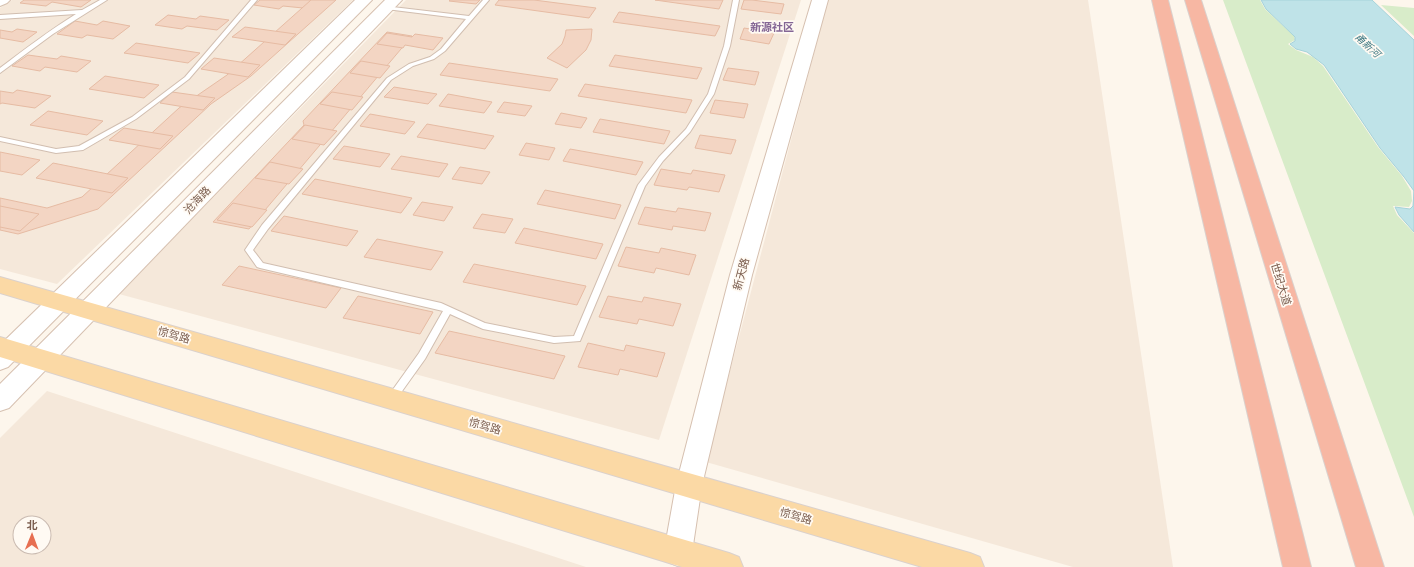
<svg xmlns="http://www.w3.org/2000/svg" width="1414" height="567" viewBox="0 0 1414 567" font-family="'Open Sans','Noto Sans SC',sans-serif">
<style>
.residential{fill:#f5e8da;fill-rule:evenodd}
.green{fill:#d8ecc9}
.water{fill:#bfe3e8;stroke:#a5d3da}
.building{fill:#f3d5c3;stroke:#e6bba3}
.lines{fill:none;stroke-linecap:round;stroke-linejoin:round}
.lane-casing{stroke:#d1beb0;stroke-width:2}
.secondary-casing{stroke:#d6c0b0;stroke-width:2}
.primary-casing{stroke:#dad1cd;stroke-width:2}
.highway-casing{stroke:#dad1cd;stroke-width:2}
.lane{fill:#fff;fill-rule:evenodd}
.secondary{fill:#fff;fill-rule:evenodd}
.primary{fill:#fbd9a5;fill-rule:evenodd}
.highway{fill:#f7b7a3;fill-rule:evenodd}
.labels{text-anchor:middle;stroke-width:3.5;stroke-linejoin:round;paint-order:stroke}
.far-water-label{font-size:10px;font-style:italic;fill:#437c86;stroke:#fffaf3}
.far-quarter-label{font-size:11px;font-weight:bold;fill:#846695;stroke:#fffaf3}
.street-label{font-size:11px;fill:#7a5c4d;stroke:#fffaf3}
</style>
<rect width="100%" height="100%" fill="#fdf6ec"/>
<g class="residential">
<polygon points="12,0 353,0 57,284 0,269 0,8"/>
<polygon points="406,0 801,0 659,440 119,294"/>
<polygon points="828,0 1088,0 1173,567 1073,567 706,462"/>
<path d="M47,391L586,567H0V438ZM20,523H44V547H20Z"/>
</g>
<g class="green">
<polygon points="1223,0 1260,0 1265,9 1294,36 1295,40 1288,44 1296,50 1313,57 1323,66 1378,147 1402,176 1411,191 1412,201 1409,207 1393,206 1397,215 1414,233 1414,517"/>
<polygon points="1381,5 1414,8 1414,36"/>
</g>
<polygon class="water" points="1261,0 1372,0 1414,40 1414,232 1399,215 1395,207 1410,209 1413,206 1414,191 1404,177 1380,148 1324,65 1307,52 1296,49 1290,44 1295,41 1295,37 1266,9"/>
<g class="building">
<polygon points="24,0 91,0 81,7 52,2 46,6 20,3"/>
<polygon points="260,0 333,0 323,10 283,6 279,9 254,5"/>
<polygon points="311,0 336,0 251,76 211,104 98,209 18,234 0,230 0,198 47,208 82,197 179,108 227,75"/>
<polygon points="450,0 480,0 476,4 449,1"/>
<polygon points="499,0 534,0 596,8 589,18 495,5"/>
<polygon points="655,0 723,0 719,9"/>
<polygon points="744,0 752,0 784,4 781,14 741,9"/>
<polygon points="619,12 720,26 715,36 613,22"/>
<polygon points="168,15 196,19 200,16 229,20 217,30 187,26 182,29 155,25"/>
<polygon points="75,21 97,25 103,21 130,26 113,39 87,35 82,38 57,34"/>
<polygon points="245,27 296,34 285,45 232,37"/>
<polygon points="744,28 774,33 769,44 740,39"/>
<polygon points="17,29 37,32 23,42 0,38 0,30 12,32"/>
<polygon points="592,29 591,40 586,50 567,68 547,58 562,44 565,36 566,30"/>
<polygon points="387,32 412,36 249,229 213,222 304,125 303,121"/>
<polygon points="387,33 412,37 415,34 443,38 433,50 405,45 403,48 377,44"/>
<polygon points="136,43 200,53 188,63 124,53"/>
<polygon points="28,55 57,59 61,56 91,61 77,72 45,67 40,71 12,66"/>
<polygon points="615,55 702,68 697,79 609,66"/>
<polygon points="214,58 260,65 248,77 201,69"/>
<polygon points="361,61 390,66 380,78 350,73"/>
<polygon points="449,63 558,79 550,91 440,75"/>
<polygon points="728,68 759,72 755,85 723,80"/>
<polygon points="105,76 159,85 144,98 89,89"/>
<polygon points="585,84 692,100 686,113 578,96"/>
<polygon points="394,87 437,94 428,104 384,97"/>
<polygon points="17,90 51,96 35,108 2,103 0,104 0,91 13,93"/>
<polygon points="172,92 215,98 203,110 160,103"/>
<polygon points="332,92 363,97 352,110 320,104"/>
<polygon points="448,94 492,102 484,113 439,106"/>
<polygon points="715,100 748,104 744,118 710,113"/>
<polygon points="504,102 532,106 525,116 497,112"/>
<polygon points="48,111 103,121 87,135 30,125"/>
<polygon points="561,113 587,118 581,128 555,124"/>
<polygon points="370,114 415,122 405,134 360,126"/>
<polygon points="600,119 670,131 664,144 593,132"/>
<polygon points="427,124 494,136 485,149 417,137"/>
<polygon points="305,125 337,131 324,145 292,139"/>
<polygon points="124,128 173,136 160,149 109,140"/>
<polygon points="700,135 736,140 731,154 695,148"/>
<polygon points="526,143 555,148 549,160 519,155"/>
<polygon points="344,146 390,154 380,167 333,159"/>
<polygon points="570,149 643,162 636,175 563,161"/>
<polygon points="0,152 40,160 22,175 0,171"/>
<polygon points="401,156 448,164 439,177 391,169"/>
<polygon points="270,162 303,169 289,184 255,178"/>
<polygon points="53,163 128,178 112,193 36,178"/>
<polygon points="460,167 490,172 482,184 452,179"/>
<polygon points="661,169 691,174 693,170 725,175 719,192 689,187 687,190 654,185"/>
<polygon points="315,179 412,198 401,213 302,194"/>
<polygon points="545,190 621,205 615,219 537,204"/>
<polygon points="422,202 453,207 444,221 413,215"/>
<polygon points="233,203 267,210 252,227 217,220"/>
<polygon points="0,206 39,214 20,231 0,227"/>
<polygon points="645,207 676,212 678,208 711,213 705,231 673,226 672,230 638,224"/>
<polygon points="482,214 513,219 505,233 473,228"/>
<polygon points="284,216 358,231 347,246 271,231"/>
<polygon points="524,228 603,244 596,259 515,243"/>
<polygon points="377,239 443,252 431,270 364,257"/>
<polygon points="626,247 659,253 661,248 696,255 689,275 656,268 654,273 618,266"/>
<polygon points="474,264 586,286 577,305 463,282"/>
<polygon points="239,266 341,288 326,308 222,285"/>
<polygon points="358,296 433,312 420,334 343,318"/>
<polygon points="608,296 642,302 644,297 681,304 673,326 639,319 637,324 599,317"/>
<polygon points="449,331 565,356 554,379 435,353"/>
<polygon points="588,343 624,351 626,345 665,353 657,377 620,369 618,375 578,367"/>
</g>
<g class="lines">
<defs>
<g id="lane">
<path d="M100,0H107L53,34L0,73V68C25,49 50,30 76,14L0,19V15L82,10Z"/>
<polygon points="251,0 257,0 189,79 136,119 83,150 56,153 0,141 0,137 56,149 79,146 132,117 185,77"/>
<polygon points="483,0 489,0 445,51 434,59 413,66 391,80 268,229 253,250 263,263 441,303 485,323 554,337 574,336 638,185 659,157 686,129 708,94 724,46 733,0 739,0 730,46 714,94 690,132 663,161 645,186 580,341 554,343 483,329 450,314 425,359 395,401 392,402 389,401 388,398 389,395 419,353 443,311 260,268 257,267 245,250 262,225 387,78 409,64 430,57 441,49 466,19 386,9 384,8 384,6 469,16"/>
</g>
<g id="secondary">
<polygon points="0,0 10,0 7,3 0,6"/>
<polygon points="355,0 372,0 8,367 0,370 0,345"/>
<polygon points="385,0 402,0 9,408 0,411 0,384"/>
<polygon points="812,0 828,0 752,275 702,485 692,552 688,562 678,566 668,562 664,552 676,485 730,275"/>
</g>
<g id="primary">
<polygon points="0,277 970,553 980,557 984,567 922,567 0,293"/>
<polygon points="0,337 729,553 739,557 743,567 682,567 0,357"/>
</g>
<g id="highway">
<polygon points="1152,0 1168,0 1311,567 1283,567"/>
<polygon points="1185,0 1201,0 1384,567 1356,567"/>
</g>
</defs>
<use href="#lane" class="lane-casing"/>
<use href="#secondary" class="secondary-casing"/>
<use href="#primary" class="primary-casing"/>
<use href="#highway" class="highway-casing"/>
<use href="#lane" class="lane"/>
<use href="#secondary" class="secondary"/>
<use href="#primary" class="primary"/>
<use href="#highway" class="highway"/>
</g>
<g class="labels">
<g class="far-water-label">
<text transform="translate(1368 45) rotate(43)" y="4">甬新河</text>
</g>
<g class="far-quarter-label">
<text x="772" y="31">新源社区</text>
</g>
<g class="street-label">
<text transform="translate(197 200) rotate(-46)" y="4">沧海路</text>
<text transform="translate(741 274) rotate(-75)" y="4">新天路</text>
<text transform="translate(1281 284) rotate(73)" y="4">世纪大道</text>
<text transform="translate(174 335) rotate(16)" y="4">惊驾路</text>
<text transform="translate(485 426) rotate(16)" y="4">惊驾路</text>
<text transform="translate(796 516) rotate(16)" y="4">惊驾路</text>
</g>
</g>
<g transform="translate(32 535) rotate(1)"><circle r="19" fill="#fffaf3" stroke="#cabbb1"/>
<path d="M0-3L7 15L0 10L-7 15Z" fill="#e76f51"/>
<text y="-6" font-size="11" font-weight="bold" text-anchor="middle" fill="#7a5c4d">北</text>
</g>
</svg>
